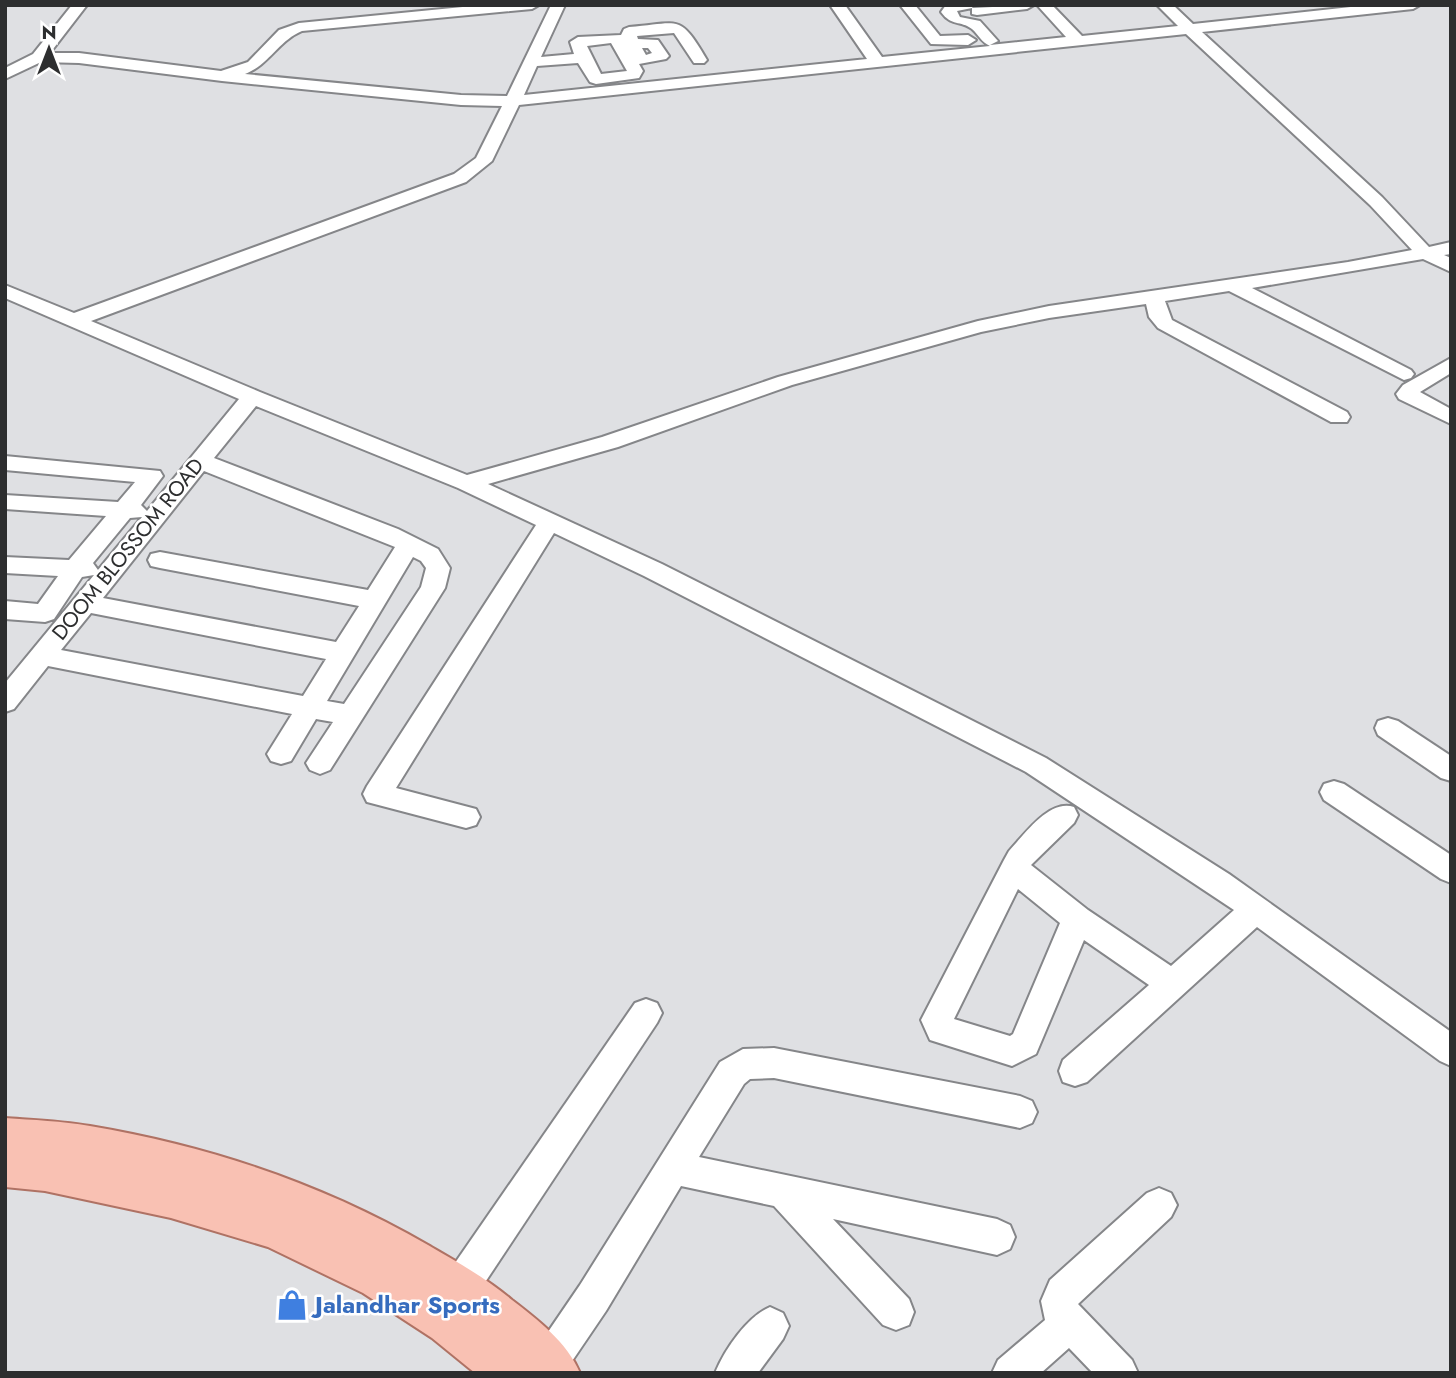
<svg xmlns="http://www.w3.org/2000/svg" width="1456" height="1378" viewBox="0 0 1456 1378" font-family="Jost,sans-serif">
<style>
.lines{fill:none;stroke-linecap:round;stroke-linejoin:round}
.minor-casing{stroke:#858689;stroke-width:4}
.major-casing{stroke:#af7264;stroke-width:4}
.minor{fill:#fff;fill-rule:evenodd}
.major{fill:#f9c1b3;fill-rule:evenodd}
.labels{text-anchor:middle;stroke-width:5;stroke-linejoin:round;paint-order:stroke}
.street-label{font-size:21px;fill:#2d2e2f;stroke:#fff}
.near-shop-label{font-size:24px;font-weight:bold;fill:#366cbe;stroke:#fff;text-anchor:start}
</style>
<rect width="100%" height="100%" fill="#dfe0e3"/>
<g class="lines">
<defs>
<g id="minor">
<path d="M72,5H87L50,53H79L221,71L248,62L279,30L299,23L483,5H539L532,9L302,31C278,41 269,65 245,74L461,95L507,96L551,5H565L541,57L574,54L570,42L578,37L621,35L624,29L629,27C681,23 679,13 707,60L704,63H694L674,33L637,36L638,39L658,40L669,56L666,59L639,64L643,71L639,78L596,84L590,82L578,63L537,66L524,95L867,59L830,5H845L882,57L990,46C981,42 979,35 972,29C960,20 952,27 941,12L946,5H974L972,8L1034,5L1027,9L977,15L972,14V8L957,11L960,17L980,21L998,41L990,45L1066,37L1037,5H1052L1082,36L1178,26L1157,5H1173L1193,24L1369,5H1420L1413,9L1202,32L1382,197L1429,247L1451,242V254L1444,255L1451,258V272L1423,259L1252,288L1411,370L1414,374L1411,378L1404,380L1229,291L1165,301L1172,320L1347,412L1350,417L1347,422H1331L1158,328L1149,317L1146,304L1049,318L981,332L792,385L618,447L488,484L662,564L1046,758L1229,874L1451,1032V1066L1440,1061L1257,927L1087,1082L1075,1086L1063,1082L1059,1071L1063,1060L1149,985L1084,940L1036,1054L1012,1066L930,1040L921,1020L1004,860L1009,851C1025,834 1049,799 1074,807L1078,815L1074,823L1031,865L1088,910L1171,966L1234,910L1026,772L644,576L554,533L396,788L476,809L480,817L476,825L466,828L367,802L363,794L367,786L536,525L458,488L256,406L214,458L398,529L438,549L450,568L445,588L330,770L320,774L310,770L306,763L333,722L316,719L291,761L281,764L271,761L267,754L292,714L48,666L14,709L5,712V683L94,575L82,577L54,619L45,622L5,619V601L38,604L58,576L5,573V557L69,560L106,516L5,509V495L118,502L135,482L5,470V456L160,471L163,476L141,505L147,511L239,399L5,298V285L74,313L454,174L476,158L502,106L461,105L222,81L79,63L41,62L5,79V68L33,54ZM1186,34L1370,205L1412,250L1348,262L1049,306L978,321L778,377L602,437L467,475L260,392L91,321L466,182L492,161L519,105ZM611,43L627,71L601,74L587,46ZM642,48H648L652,53L646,55ZM204,471L395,547L368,590L160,552L151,554L148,560L151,566L160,568L359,606L336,642L103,598ZM142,517L98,570L93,563L130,518ZM413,557L421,561L426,568L421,587L344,704L327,701ZM91,613L326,659L303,696L61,650ZM1018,889L1060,923L1013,1034L1010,1036L954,1019Z"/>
<polygon points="900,5 915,5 940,36 968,35 976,40 968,45 931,44"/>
<polygon points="1451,358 1451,373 1420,392 1451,409 1451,424 1399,399 1396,394 1403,385"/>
<polygon points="1388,718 1398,721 1451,756 1451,781 1441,778 1378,735 1375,728 1378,721"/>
<polygon points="1334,781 1344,784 1451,855 1451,883 1441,879 1324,800 1320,792 1324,784"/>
<polygon points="646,999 657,1003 662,1013 657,1023 472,1302 459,1307 446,1302 441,1289 446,1276 635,1003"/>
<polygon points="774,1048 1020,1096 1032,1101 1037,1112 1032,1123 1020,1128 774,1078 750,1079 744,1084 699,1157 997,1219 1010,1225 1015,1237 1010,1249 997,1255 833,1219 909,1299 914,1312 909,1325 896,1330 883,1325 774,1206 681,1186 606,1311 564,1373 533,1373 529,1364 535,1351 580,1285 720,1062 743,1049"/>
<polygon points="1159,1188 1171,1193 1177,1205 1171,1217 1078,1304 1132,1360 1138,1373 1093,1373 1069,1348 1041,1373 992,1373 998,1360 1045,1320 1041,1301 1050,1280 1147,1193"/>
<path d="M770,1307L783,1313L789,1326L783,1339L758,1373H715C725,1349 747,1317 770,1307Z"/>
</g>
<path id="major" d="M5,1118C33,1120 62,1121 90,1126C209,1146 323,1184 428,1245C457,1262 486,1278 512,1300C538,1320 567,1342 580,1373H475L432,1338L363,1293L268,1247L171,1218L45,1191L5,1187Z"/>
</defs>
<use href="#minor" class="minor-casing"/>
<use href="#major" class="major-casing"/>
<use href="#minor" class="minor"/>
<use href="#major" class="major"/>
</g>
<defs>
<symbol id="shop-bare" viewBox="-9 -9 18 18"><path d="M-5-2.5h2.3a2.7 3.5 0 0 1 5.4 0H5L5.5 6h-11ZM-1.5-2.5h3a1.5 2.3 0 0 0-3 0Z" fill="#3f7fe0" stroke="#fff" stroke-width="2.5" paint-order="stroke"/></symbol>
</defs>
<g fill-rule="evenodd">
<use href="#shop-bare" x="270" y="1283" width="44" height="44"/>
</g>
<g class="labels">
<g class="street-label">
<text transform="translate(128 549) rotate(-51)" y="7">DOOM BLOSSOM ROAD</text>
</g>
<g class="near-shop-label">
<text x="315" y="1313">Jalandhar Sports</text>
</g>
</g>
<rect width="1456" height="1378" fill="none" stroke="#2d2e2f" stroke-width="14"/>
<g transform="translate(49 49)" stroke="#ffffff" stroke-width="5" paint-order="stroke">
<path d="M0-5L12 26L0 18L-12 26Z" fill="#2d2e2f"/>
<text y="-10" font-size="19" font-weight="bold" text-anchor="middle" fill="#2d2e2f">N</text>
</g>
</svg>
